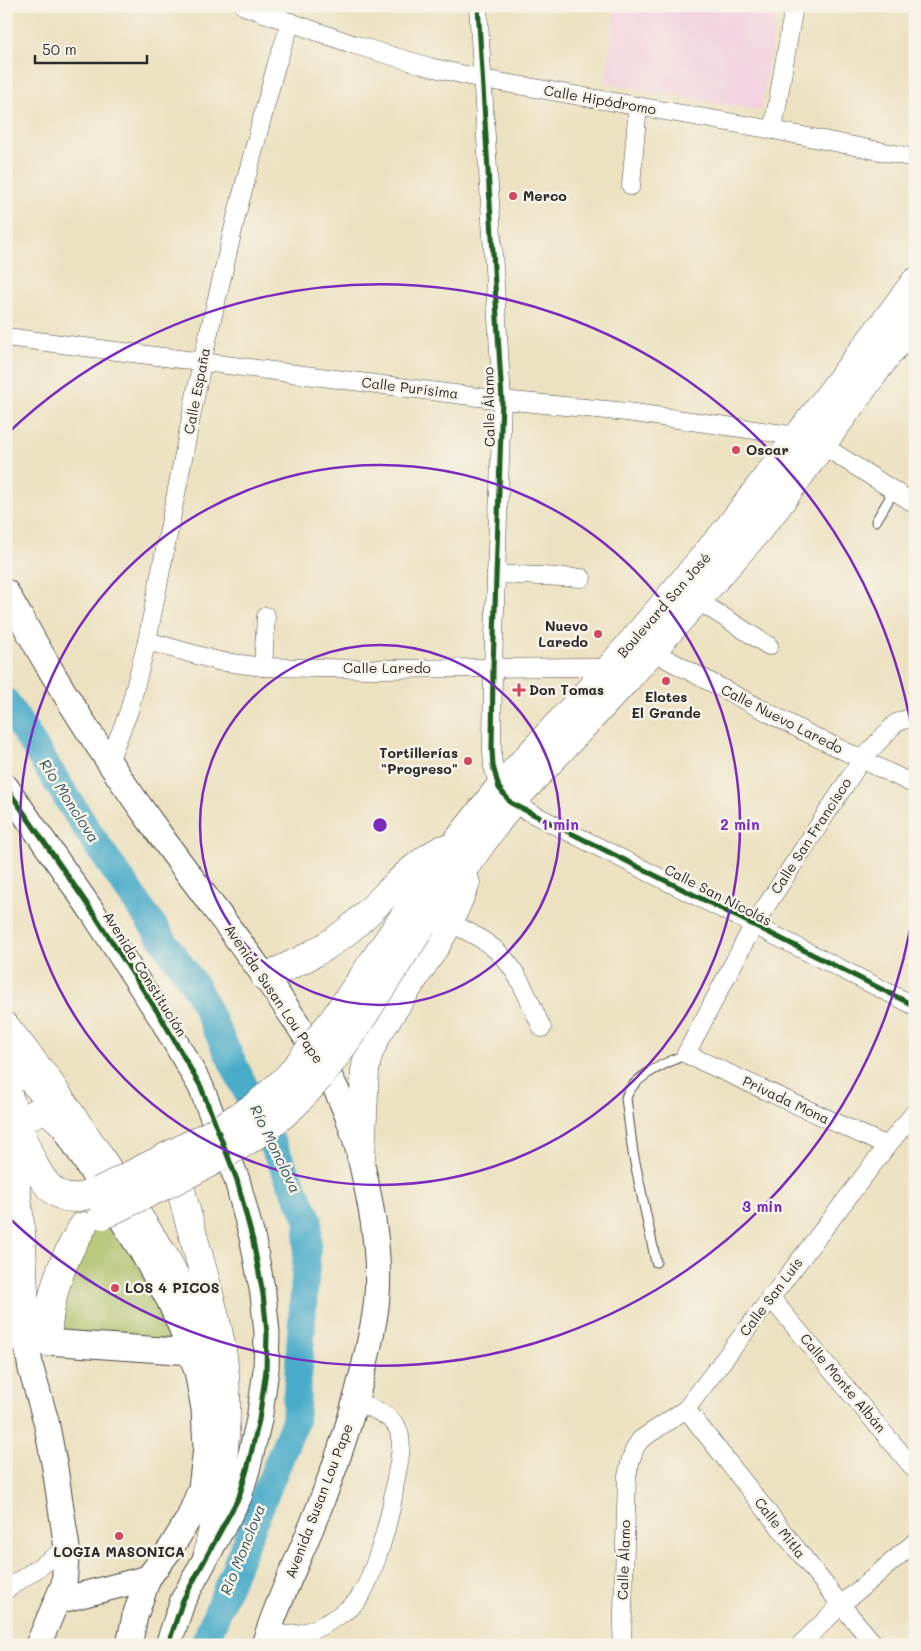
<svg xmlns="http://www.w3.org/2000/svg" width="921" height="1651" viewBox="0 0 921 1651" font-family="Mali,sans-serif">
<style>
.built{fill:#f3cfdf}
.green{fill:#a9bc60;stroke:#6a7446}
.lines{fill:none;stroke-linecap:round;stroke-linejoin:round}
.river{stroke:#4aacc9;stroke-width:28}
.lane-casing{stroke:#484641;stroke-width:11}
.street-casing{stroke:#484641;stroke-width:19}
.secondary-casing{stroke:#484641;stroke-width:27}
.primary-casing{stroke:#484641;stroke-width:29}
.lane{stroke:#fff;stroke-width:9}
.street{stroke:#fff;stroke-width:18}
.secondary{stroke:#fff;stroke-width:25}
.primary{stroke:#fff;stroke-width:28}
.primary-bridge-casing{stroke:#484641;stroke-width:29;stroke-linecap:butt}
.primary-bridge{stroke:#fff;stroke-width:28}
.cycleway-casing{stroke:#f7f3e8;stroke-width:8}
.cycleway{stroke:#1b5e20;stroke-width:5}
.ring{fill:none;stroke:#7b2cbf;stroke-width:2.5}
.poi-dot{fill:#d1495b;stroke:#f7f3e8;stroke-width:2}
.labels{text-anchor:middle;stroke-width:5;stroke-linejoin:round;paint-order:stroke}
.street-label{font-size:14px;fill:#2b2b2b;stroke:#f7f3e8}
.poi-label{font-size:14px;font-weight:bold;fill:#2b2b2b;stroke:#f7f3e8;text-anchor:start}
.water-label{font-size:15px;font-style:italic;fill:#365862;stroke:#f7f3e8}
.centre{fill:#7b2cbf;stroke:#f7f3e8;stroke-width:2.5}
.ring-label{font-size:15px;text-anchor:middle;font-weight:bold;fill:#7b2cbf;stroke:#f7f3e8;stroke-width:5;stroke-linejoin:round;paint-order:stroke}
</style>
<rect width="100%" height="100%" fill="#f7f3e8"/>
<filter id="ink" filterUnits="userSpaceOnUse"><feTurbulence type="fractalNoise" baseFrequency=".02" numOctaves="2"/><feDisplacementMap in="SourceGraphic" scale="10" xChannelSelector="R" yChannelSelector="G"/><feConvolveMatrix kernelMatrix="1 2 1 2 8 2 1 2 1" color-interpolation-filters="sRGB"/></filter>
<filter id="wash" filterUnits="userSpaceOnUse"><feTurbulence type="fractalNoise" baseFrequency=".0096" numOctaves="4" result="noise"/><feDisplacementMap in="SourceGraphic" scale="20" xChannelSelector="R" yChannelSelector="G"/><feGaussianBlur stdDeviation="1.12" result="paint"/><feColorMatrix in="noise" values="0 0 0 0 0 0 0 0 0 0 0 0 0 0 0 0 0 1.4 0 .05"/><feComposite in="paint" operator="in"/></filter>
<g filter="url(#wash)">
<rect width="100%" height="100%" fill="#ece1c0"/>
<polygon class="built" points="616,6 777,6 761,111 605,83"/>
<polygon class="green" points="116,1223 177,1341 64,1335 57,1326 63,1299 89,1234 108,1224"/>
<g class="lines">
<polyline class="river" points="6,702 93,839 197,989 309,1220 295,1421 204,1645"/>
</g>
</g>
<g filter="url(#ink)">
<g class="lines">
<defs>
<g id="lane">
<polyline points="876,521 894,491"/>
<path d="M656,1262L633,1153L626,1098C632,1076 667,1063 686,1054"/>
</g>
<g id="street">
<polyline points="244,6 355,45 430,67 483,79 773,130 915,158"/>
<polyline points="478,6 502,400 493,667 492,750 493,766 499,788 511,803 915,1006"/>
<polyline points="913,6 915,8"/>
<polyline points="773,130 794,6"/>
<polyline points="631,186 638,106"/>
<polyline points="6,337 502,400 627,412 797,436 822,445 915,504"/>
<polyline points="496,574 582,578"/>
<polyline points="697,600 769,646"/>
<polyline points="147,641 218,661 263,667 374,669 586,667 609,669 615,672"/>
<polyline points="644,647 803,731 915,785"/>
<polyline points="263,667 266,616"/>
<polyline points="109,761 129,711 147,641 202,362 237,213 276,66 291,22"/>
<path d="M449,922C467,931 488,941 502,956C520,974 531,1005 542,1028"/>
<polyline points="887,1146 686,1054 753,926 862,759 896,723 906,719 915,720"/>
<polyline points="770,1297 915,1470"/>
<polyline points="686,1409 841,1605 875,1645"/>
<polyline points="6,1590 67,1548"/>
<path d="M267,1635C298,1636 313,1633 338,1616C347,1610 356,1604 361,1595C370,1580 375,1563 381,1546C387,1526 393,1504 395,1483C398,1466 405,1443 397,1427C389,1414 368,1407 355,1401"/>
<polyline points="622,1645 627,1476 631,1459 635,1448 640,1440 686,1409 887,1146 915,1112"/>
<polyline points="800,1645 841,1605 915,1542"/>
</g>
<g id="secondary">
<path d="M6,592C20,616 33,640 47,664C81,722 119,778 158,832C199,890 244,945 284,1004C305,1035 326,1066 341,1100C356,1133 363,1168 370,1203C377,1240 381,1282 374,1320C362,1386 342,1451 317,1513C300,1557 278,1599 264,1645"/>
<polyline points="6,787 94,914 162,1019 201,1087 237,1180 253,1241 263,1294 267,1333 266,1370 259,1420 248,1466 239,1497 183,1600 168,1645"/>
<polyline points="61,1122 141,1250 169,1300 181,1327 197,1371 204,1409 206,1448 201,1488 189,1518 171,1548 148,1578 135,1616 129,1645"/>
<polyline points="6,1337 47,1342 191,1352"/>
<polyline points="26,1340 31,1369 46,1421 55,1468 67,1548 64,1584 38,1645"/>
<polyline points="58,1601 148,1578"/>
</g>
<g id="primary">
<polyline points="403,918 438,866 499,788 609,669 730,526 915,282"/>
<polyline points="422,926 511,803 628,678 748,542 776,508 887,355 915,322"/>
<path d="M265,977C296,963 325,950 351,928C382,902 407,867 443,849"/>
<polyline points="6,1027 46,1078 100,1157 166,1259 190,1305 226,1396"/>
<polyline points="6,1061 28,1076 38,1087"/>
<path d="M6,1088C16,1116 35,1199 73,1198C81,1198 91,1194 99,1191"/>
<polyline points="361,1157 365,1071 368,1055 378,1033 438,942 449,922 466,883"/>
<path d="M178,1178C191,1234 210,1288 221,1344C233,1409 222,1487 208,1552"/>
<path d="M26,1340L22,1243L10,1129C15,1125 21,1121 27,1118C43,1107 47,1109 61,1122"/>
<path d="M47,1342C49,1297 59,1265 83,1226"/>
</g>
</defs>
<use href="#lane" class="lane-casing"/>
<use href="#street" class="street-casing"/>
<use href="#secondary" class="secondary-casing"/>
<use href="#primary" class="primary-casing"/>
<use href="#lane" class="lane"/>
<use href="#street" class="street"/>
<use href="#secondary" class="secondary"/>
<use href="#primary" class="primary"/>
<defs>
<g id="primary-bridge">
<polyline points="99,1191 209,1135 257,1105 288,1077 334,1019 403,918"/>
<path d="M103,1215C161,1186 236,1156 285,1113C318,1084 342,1048 366,1012C384,983 403,955 422,926"/>
</g>
</defs>
<use href="#primary-bridge" class="primary-bridge-casing"/>
<use href="#primary-bridge" class="primary-bridge"/>
<defs>
<g id="cycleway">
<polyline points="478,6 502,400 493,667 492,750 493,766 499,788 511,803 915,1006"/>
<polyline points="6,787 94,914 162,1019 201,1087 237,1180 253,1241 263,1294 267,1333 266,1370 259,1420 248,1466 239,1497 183,1600 168,1645"/>
</g>
</defs>
<use href="#cycleway" class="cycleway-casing"/>
<use href="#cycleway" class="cycleway"/>
</g>
</g>
<g class="ring">
<circle cx="380" cy="825" r="180"/>
<circle cx="380" cy="825" r="360"/>
<path d="M915 900A540 540 0 0 1 8 1217M8 433A540 540 0 0 1 915 750"/>
</g>
<g class="poi-dot">
<circle cx="513" cy="196" r="5"/>
<circle cx="736" cy="450" r="5"/>
<circle cx="598" cy="634" r="5"/>
<circle cx="666" cy="681" r="5"/>
<path d="M516.5 682.5h5v5h5v5h-5v5h-5v-5h-5v-5h5z"/>
<circle cx="468" cy="761" r="5"/>
<circle cx="115" cy="1288" r="5"/>
<circle cx="119" cy="1536" r="5"/>
</g>
<g class="labels">
<g class="street-label">
<text transform="translate(600 100) rotate(10)" y="5">Calle Hipódromo</text>
<text transform="translate(410 388) rotate(7)" y="5">Calle Purísima</text>
<text transform="translate(197 391) rotate(-79)" y="5">Calle España</text>
<text transform="translate(489 407) rotate(-91)" y="5">Calle Álamo</text>
<text transform="translate(664 605) rotate(-49)" y="5">Boulevard San José</text>
<text x="387" y="673">Calle Laredo</text>
<text transform="translate(782 719) rotate(27)" y="5">Calle Nuevo Laredo</text>
<text transform="translate(811 836) rotate(-57)" y="5">Calle San Francisco</text>
<text transform="translate(718 895) rotate(27)" y="5">Calle San Nicolás</text>
<text transform="translate(145 974) rotate(58)" y="5">Avenida Constitución</text>
<text transform="translate(274 994) rotate(56)" y="5">Avenida Susan Lou Pape</text>
<text transform="translate(786 1100) rotate(25)" y="5">Privada Mona</text>
<text transform="translate(771 1297) rotate(-53)" y="5">Calle San Luis</text>
<text transform="translate(843 1383) rotate(50)" y="5">Calle Monte Albán</text>
<text transform="translate(319 1501) rotate(-69)" y="5">Avenida Susan Lou Pape</text>
<text transform="translate(780 1528) rotate(52)" y="5">Calle Mitla</text>
<text transform="translate(624 1560) rotate(-88)" y="5">Calle Álamo</text>
</g>
<g class="poi-label">
<text x="523" y="201">Merco</text>
<text x="746" y="455">Oscar</text>
<text x="588" y="631" text-anchor="end">Nuevo<tspan x="588" dy="16">Laredo</tspan></text>
<text x="529" y="695">Don Tomas</text>
<text x="666" y="702" text-anchor="middle">Elotes<tspan x="666" dy="16">El Grande</tspan></text>
<text x="458" y="758" text-anchor="end">Tortillerías<tspan x="458" dy="16">"Progreso"</tspan></text>
<text x="125" y="1293">LOS 4 PICOS</text>
<text x="119" y="1557" text-anchor="middle">LOGIA MASONICA</text>
</g>
<g class="water-label">
<text transform="translate(69 801) rotate(57)" y="5">Río Monclova</text>
<text transform="translate(275 1149) rotate(64)" y="5">Río Monclova</text>
<text transform="translate(243 1550) rotate(-68)" y="5">Río Monclova</text>
</g>
</g>
<circle cx="380" cy="825" r="8" class="centre"/>
<g class="ring-label">
<text x="560" y="830">1 min</text>
<text x="740" y="830">2 min</text>
<text x="762" y="1212">3 min</text>
</g>
<rect width="921" height="1651" fill="none" stroke="#f7f3e8" stroke-width="25"/>
<path d="M35 55v8h112v-8" fill="none" stroke="#2b2b2b" stroke-width="2.5"/>
<text x="42" y="55" font-size="15" fill="#2b2b2b" stroke="#f7f3e8" stroke-width="4" paint-order="stroke">50 m</text>
</svg>
